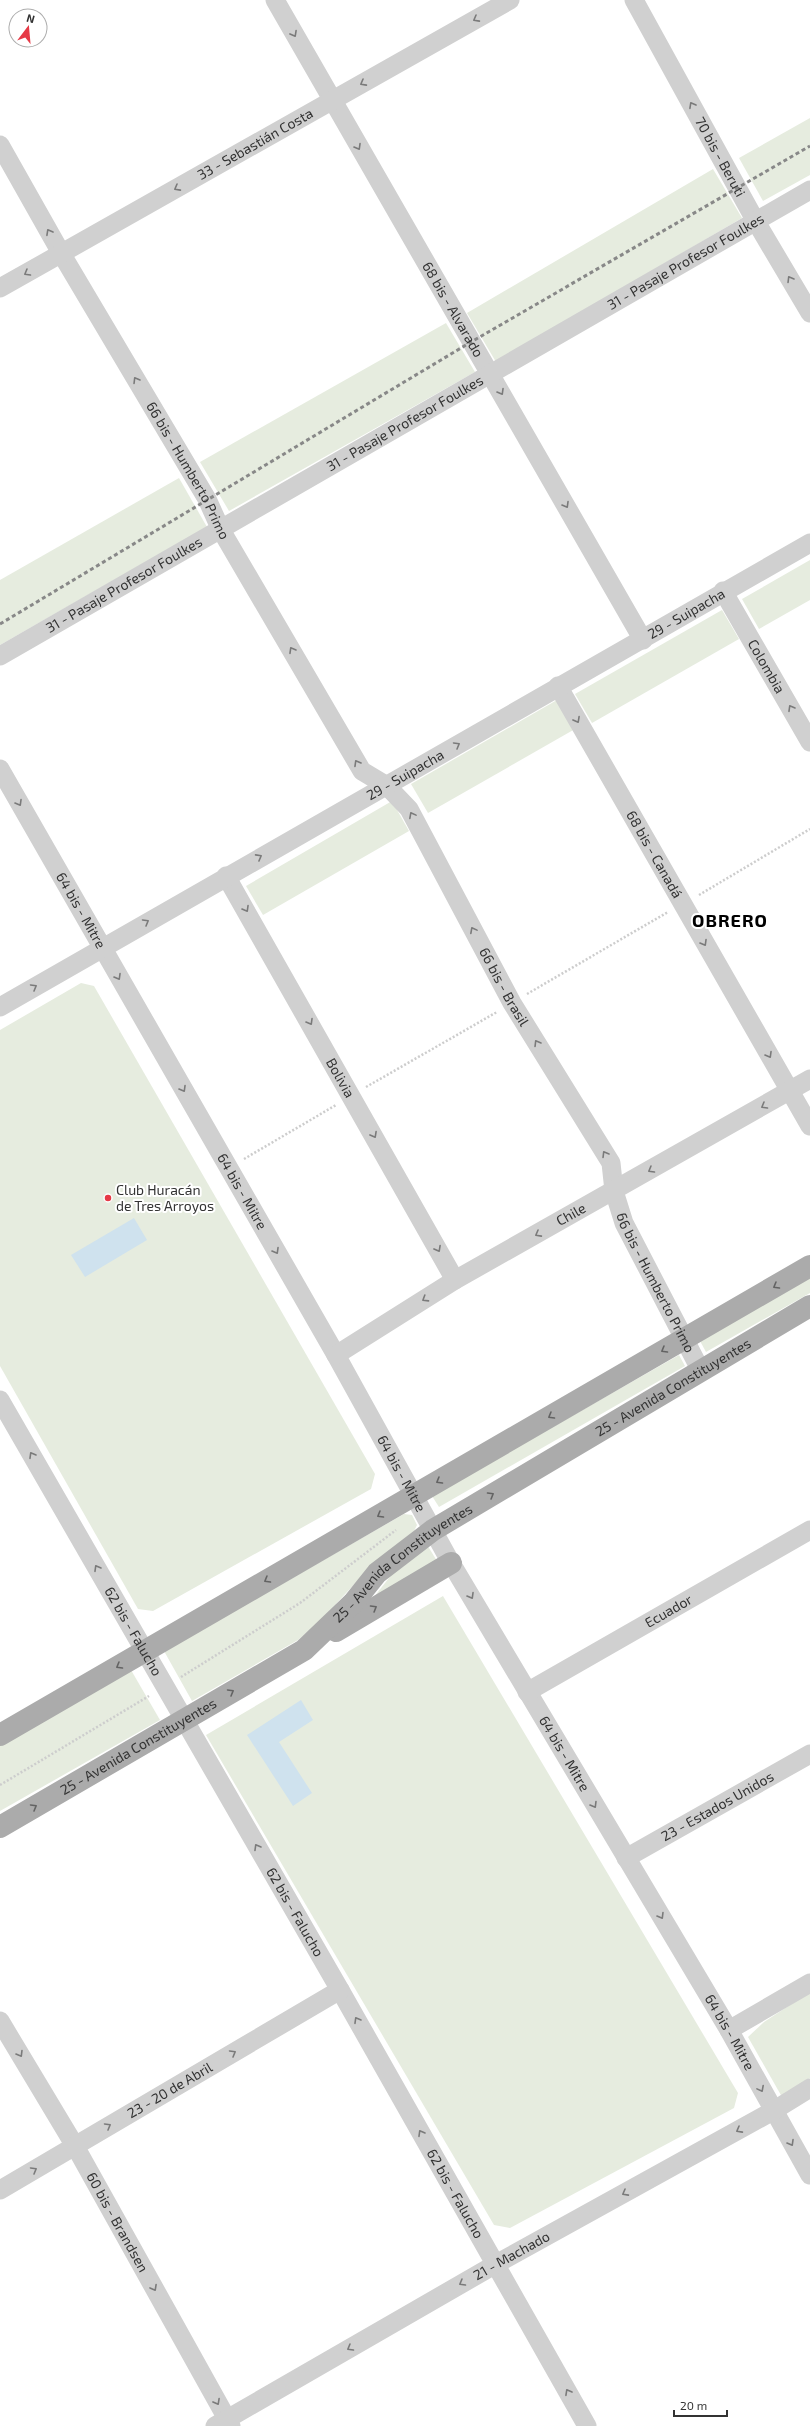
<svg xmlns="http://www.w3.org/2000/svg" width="810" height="2426" viewBox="0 0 810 2426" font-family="'Exo 2',sans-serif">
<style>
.green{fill:#e6ecdf}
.water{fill:#cfe2ee}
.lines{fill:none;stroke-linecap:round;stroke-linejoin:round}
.path{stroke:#cdcdcd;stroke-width:2.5;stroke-dasharray:2 2;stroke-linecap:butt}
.minor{stroke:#d0d0d0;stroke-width:19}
.major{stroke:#ababab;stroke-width:22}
.rail{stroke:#888;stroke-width:3;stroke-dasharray:4 3;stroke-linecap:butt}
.oneway{stroke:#7a7a7a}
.oneway2{stroke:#636363}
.poi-dot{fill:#e63946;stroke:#fff;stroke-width:1.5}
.labels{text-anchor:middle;stroke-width:4;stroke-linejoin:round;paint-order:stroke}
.street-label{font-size:14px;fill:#333;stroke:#fff}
.poi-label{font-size:14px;fill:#333;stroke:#fff;text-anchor:start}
.district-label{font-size:18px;font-weight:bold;letter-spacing:1px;fill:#000;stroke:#fff}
</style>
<rect width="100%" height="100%" fill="#fff"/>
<g class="green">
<polygon points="810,118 810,175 763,201 739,158"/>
<polygon points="713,169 742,218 496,362 467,313"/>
<polygon points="446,323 475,372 229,511 200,462"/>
<polygon points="179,478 207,527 0,645 0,580"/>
<polygon points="810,560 810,600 759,629 742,599"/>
<polygon points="722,610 739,639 592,723 575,694"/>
<polygon points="557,700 575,729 428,813 411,784"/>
<polygon points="392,801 409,831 263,915 246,886"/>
<polygon points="81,983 94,986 375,1474 371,1489 153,1611 138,1609 0,1366 0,1030"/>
<polygon points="810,1278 810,1293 706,1352 700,1341"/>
<polygon points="679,1355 685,1366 439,1507 432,1496"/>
<polygon points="404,1514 412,1515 417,1525 414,1531 376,1561 319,1622 298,1640 192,1701 164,1651"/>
<polygon points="426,1543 437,1561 374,1597 396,1569"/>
<polygon points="443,1596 738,2093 734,2108 510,2228 494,2225 206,1735"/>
<polygon points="131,1670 160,1720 0,1811 0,1745"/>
<polygon points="810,1992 810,2078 782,2097 748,2037 764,2022"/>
</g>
<g class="water">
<polygon points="134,1218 147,1240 85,1277 71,1255"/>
<polygon points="301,1700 313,1720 279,1742 312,1793 293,1806 247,1735"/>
</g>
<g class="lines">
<g class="path">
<polyline points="699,895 810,829"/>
<polyline points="527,994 668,912"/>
<polyline points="366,1087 497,1012"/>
<polyline points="244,1159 336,1105"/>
<polyline points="181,1677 300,1603 396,1530"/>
<polyline points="0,1785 149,1696"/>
</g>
<g class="minor">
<path id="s1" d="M275,0L643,640"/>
<path id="s2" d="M634,0L755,220L810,313"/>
<path id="s3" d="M0,145L61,253L207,499L221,530L362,771L387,786L409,809L512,1003L611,1163L614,1191L624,1223L701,1371"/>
<path id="s4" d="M0,288L510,0"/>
<path id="s5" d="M723,591L810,742"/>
<path id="s6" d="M0,656L810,190"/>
<path id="s7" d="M558,686L810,1126"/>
<path id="s8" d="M0,769L336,1355L451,1563L729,2030L810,2175"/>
<path id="s9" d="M226,876L455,1280"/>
<path id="s10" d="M0,1007L810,543"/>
<path id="s11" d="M336,1355L455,1280L810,1079"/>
<path id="s12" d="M0,1400L340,1990L587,2426"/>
<path id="s13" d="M527,1692L810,1530"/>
<path id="s14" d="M626,1858L810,1754"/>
<path id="s15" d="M0,2021L75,2146L231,2426"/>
<polyline points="729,2030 810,1983"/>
<path id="s16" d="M0,2190L340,1990"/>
<path id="s17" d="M215,2426L496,2264L773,2111L810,2088"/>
</g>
<g class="major">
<polyline points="336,1631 451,1563"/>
<polyline points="0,1735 810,1266"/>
<path id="s18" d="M0,1827L304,1650L353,1603L377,1573L433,1530L810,1306"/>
</g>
<polyline class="rail" points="0,624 471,342 810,146"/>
</g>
<defs><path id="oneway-chevron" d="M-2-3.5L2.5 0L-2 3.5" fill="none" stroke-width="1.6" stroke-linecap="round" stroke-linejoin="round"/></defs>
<g class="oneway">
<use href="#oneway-chevron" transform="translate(476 19) rotate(151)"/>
<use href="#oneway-chevron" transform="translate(294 34) rotate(61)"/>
<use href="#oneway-chevron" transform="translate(363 83) rotate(151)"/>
<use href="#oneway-chevron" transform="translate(692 105) rotate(-119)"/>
<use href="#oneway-chevron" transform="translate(358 147) rotate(60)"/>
<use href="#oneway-chevron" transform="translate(177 188) rotate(151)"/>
<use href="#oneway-chevron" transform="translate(49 232) rotate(-119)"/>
<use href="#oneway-chevron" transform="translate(27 273) rotate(150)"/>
<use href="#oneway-chevron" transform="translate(790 279) rotate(-121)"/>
<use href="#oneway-chevron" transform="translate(136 380) rotate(-121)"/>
<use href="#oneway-chevron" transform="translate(501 392) rotate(60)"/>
<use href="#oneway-chevron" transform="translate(566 505) rotate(60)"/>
<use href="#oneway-chevron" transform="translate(292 650) rotate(-120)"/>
<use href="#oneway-chevron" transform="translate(791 708) rotate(-120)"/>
<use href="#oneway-chevron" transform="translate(577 720) rotate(61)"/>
<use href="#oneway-chevron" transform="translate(457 745) rotate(-30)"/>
<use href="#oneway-chevron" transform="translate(357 763) rotate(-120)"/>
<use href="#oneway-chevron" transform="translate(19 803) rotate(60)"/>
<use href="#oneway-chevron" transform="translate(412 815) rotate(-118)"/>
<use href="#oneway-chevron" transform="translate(259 857) rotate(-29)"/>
<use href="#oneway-chevron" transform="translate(246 909) rotate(60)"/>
<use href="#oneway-chevron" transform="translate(146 922) rotate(-30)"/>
<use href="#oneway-chevron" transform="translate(473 930) rotate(-118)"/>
<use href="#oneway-chevron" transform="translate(704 943) rotate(60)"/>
<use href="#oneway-chevron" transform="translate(118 977) rotate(60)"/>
<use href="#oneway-chevron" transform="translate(34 987) rotate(-30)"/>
<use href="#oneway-chevron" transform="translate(310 1022) rotate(60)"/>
<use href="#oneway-chevron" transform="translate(537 1043) rotate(-121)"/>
<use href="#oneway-chevron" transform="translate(769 1055) rotate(60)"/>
<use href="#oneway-chevron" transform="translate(183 1089) rotate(60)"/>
<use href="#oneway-chevron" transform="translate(764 1106) rotate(150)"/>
<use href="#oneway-chevron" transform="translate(374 1135) rotate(61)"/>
<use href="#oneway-chevron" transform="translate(605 1154) rotate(-121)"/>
<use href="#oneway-chevron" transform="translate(651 1170) rotate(150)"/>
<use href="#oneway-chevron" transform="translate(538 1234) rotate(151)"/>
<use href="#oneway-chevron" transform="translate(438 1249) rotate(61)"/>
<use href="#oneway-chevron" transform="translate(276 1251) rotate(60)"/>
<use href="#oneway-chevron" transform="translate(425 1299) rotate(148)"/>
<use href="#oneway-chevron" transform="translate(32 1455) rotate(-120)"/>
<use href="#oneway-chevron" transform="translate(97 1568) rotate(-120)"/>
<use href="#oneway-chevron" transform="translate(471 1596) rotate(60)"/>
<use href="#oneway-chevron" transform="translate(594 1805) rotate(59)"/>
<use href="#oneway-chevron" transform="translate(257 1847) rotate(-120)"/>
<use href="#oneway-chevron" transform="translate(661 1916) rotate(59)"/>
<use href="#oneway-chevron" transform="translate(357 2020) rotate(-120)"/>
<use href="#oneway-chevron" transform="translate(233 2053) rotate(-30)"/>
<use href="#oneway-chevron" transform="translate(20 2054) rotate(59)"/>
<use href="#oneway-chevron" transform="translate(761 2089) rotate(62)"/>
<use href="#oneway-chevron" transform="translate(108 2126) rotate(-30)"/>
<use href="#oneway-chevron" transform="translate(739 2130) rotate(151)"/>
<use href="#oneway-chevron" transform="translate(421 2133) rotate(-120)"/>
<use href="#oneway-chevron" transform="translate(791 2143) rotate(60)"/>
<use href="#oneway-chevron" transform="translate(34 2170) rotate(-30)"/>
<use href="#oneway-chevron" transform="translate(625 2193) rotate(151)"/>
<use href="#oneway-chevron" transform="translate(462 2283) rotate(150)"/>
<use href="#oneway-chevron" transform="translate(154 2288) rotate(61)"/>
<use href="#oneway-chevron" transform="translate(350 2348) rotate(150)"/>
<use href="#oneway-chevron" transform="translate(568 2392) rotate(-119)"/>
<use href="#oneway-chevron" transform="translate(217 2402) rotate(61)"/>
</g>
<g class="oneway2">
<use href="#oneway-chevron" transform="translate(776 1286) rotate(150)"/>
<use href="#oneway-chevron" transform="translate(664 1350) rotate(150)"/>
<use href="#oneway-chevron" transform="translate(551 1416) rotate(150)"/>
<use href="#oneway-chevron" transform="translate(439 1481) rotate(150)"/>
<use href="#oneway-chevron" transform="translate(491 1495) rotate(-31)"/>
<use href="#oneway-chevron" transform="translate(380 1515) rotate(150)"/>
<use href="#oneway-chevron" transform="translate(267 1580) rotate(150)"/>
<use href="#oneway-chevron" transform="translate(374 1608) rotate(-31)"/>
<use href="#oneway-chevron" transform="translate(119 1666) rotate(150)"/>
<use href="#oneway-chevron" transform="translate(231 1692) rotate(-30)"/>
<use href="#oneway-chevron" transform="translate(34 1807) rotate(-30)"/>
</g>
<circle class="poi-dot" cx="108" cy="1198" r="4"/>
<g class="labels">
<g class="street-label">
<text dy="5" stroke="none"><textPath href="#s4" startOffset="293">33 - Sebastián Costa</textPath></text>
<text dy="5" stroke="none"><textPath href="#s2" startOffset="179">70 bis - Beruti</textPath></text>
<text dy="5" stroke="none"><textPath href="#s6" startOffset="791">31 - Pasaje Profesor Foulkes</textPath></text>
<text dy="5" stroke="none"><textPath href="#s1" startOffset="357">68 bis - Alvarado</textPath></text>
<text dy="5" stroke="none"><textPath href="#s6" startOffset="467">31 - Pasaje Profesor Foulkes</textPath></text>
<text dy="5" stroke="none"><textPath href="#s3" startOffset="376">66 bis - Humberto Primo</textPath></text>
<text dy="5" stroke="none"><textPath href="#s6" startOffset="143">31 - Pasaje Profesor Foulkes</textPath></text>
<text dy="5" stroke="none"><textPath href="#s10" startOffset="791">29 - Suipacha</textPath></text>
<text dy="5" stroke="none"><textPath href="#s5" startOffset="87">Colombia</textPath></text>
<text dy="5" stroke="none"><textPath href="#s10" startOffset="467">29 - Suipacha</textPath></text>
<text dy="5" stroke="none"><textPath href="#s7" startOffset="194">68 bis - Canadá</textPath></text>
<text dy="5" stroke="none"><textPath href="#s8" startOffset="163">64 bis - Mitre</textPath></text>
<text dy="5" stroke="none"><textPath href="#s3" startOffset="986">66 bis - Brasil</textPath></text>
<text dy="5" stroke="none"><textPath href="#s9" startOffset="232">Bolivia</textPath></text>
<text dy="5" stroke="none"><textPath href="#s8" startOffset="487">64 bis - Mitre</textPath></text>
<text dy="5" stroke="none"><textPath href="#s11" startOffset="274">Chile</textPath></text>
<text dy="5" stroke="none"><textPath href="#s3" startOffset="1321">66 bis - Humberto Primo</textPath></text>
<text dy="5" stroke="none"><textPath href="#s18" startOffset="808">25 - Avenida Constituyentes</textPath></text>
<text dy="5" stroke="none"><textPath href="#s8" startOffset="811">64 bis - Mitre</textPath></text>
<text dy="5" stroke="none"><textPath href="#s18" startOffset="484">25 - Avenida Constituyentes</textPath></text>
<text dy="5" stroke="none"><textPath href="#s13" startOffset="163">Ecuador</textPath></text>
<text dy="5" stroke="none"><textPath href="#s12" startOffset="267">62 bis - Falucho</textPath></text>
<text dy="5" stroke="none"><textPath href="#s18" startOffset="160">25 - Avenida Constituyentes</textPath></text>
<text dy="5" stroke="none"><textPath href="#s8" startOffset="1135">64 bis - Mitre</textPath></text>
<text dy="5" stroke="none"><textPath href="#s14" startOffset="105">23 - Estados Unidos</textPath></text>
<text dy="5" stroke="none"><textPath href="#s12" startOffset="591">62 bis - Falucho</textPath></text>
<text dy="5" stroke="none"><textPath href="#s8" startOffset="1459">64 bis - Mitre</textPath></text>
<text dy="5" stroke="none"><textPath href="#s16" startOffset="197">23 - 20 de Abril</textPath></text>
<text dy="5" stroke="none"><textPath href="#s12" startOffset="915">62 bis - Falucho</textPath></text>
<text dy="5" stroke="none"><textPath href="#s15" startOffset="233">60 bis - Brandsen</textPath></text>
<text dy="5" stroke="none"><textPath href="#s17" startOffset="342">21 - Machado</textPath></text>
</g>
<g class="poi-label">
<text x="116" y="1195">Club Huracán<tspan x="116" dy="16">de Tres Arroyos</tspan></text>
</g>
<g class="district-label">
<text x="730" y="927">OBRERO</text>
</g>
</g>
<g transform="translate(28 28) rotate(16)"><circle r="19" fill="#ffffff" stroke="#adadad"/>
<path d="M0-3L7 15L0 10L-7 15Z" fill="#e63946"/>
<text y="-6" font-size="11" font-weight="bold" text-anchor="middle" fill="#333333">N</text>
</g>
<path d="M674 2410v6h53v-6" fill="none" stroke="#333333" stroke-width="2"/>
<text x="680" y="2410" font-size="12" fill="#333333" stroke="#ffffff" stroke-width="3" paint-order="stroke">20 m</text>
</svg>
